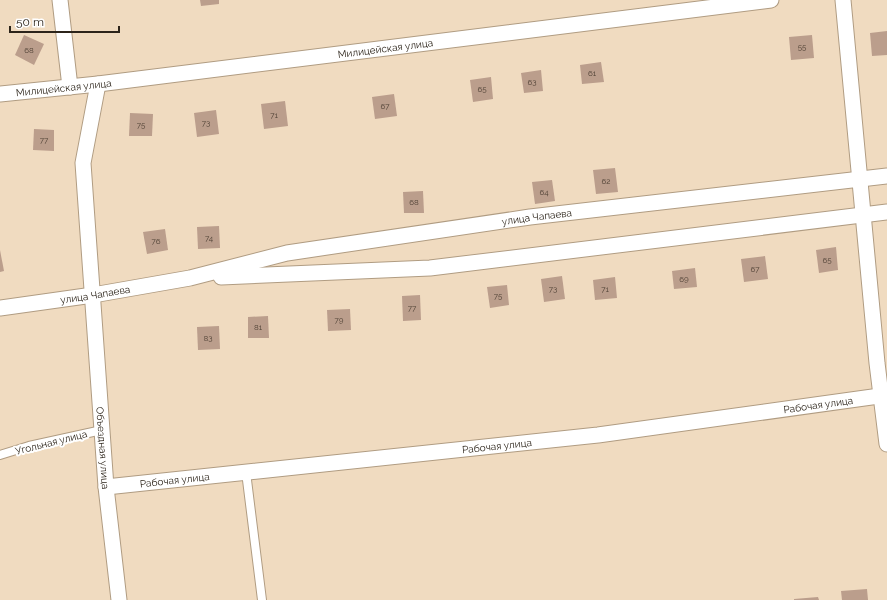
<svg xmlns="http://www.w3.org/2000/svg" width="887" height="600" viewBox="0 0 887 600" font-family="Raleway,sans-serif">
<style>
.building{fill:#bb9e8c}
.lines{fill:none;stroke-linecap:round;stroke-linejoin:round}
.lane-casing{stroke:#b09c82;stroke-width:10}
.street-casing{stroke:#b09c82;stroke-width:17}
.lane{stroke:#fff;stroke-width:8}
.street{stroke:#fff;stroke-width:15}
.labels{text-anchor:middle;stroke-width:4;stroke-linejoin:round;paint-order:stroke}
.number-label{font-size:8px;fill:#504236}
.street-label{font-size:10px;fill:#2c241a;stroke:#fff}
</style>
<rect width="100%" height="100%" fill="#f0dbc0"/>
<g class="building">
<polygon points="200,0 219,0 219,4 201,6"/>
<polygon points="887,31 887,55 872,56 870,33"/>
<polygon points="24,35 44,44 34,65 15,55"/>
<polygon points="812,35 814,58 791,60 789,37"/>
<polygon points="601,62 604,82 582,84 580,65"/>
<polygon points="541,70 543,91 524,93 521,73"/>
<polygon points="491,77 493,99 473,102 470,80"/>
<polygon points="394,94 397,116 375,119 372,97"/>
<polygon points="285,101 288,126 264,129 261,104"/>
<polygon points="216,110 219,134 197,137 194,113"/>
<polygon points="130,113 153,114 152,136 129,136"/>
<polygon points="34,129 54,130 54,151 33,150"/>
<polygon points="615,168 618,192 596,194 593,170"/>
<polygon points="552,180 555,201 535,204 532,182"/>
<polygon points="423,191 424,213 404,213 403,192"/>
<polygon points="219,226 220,248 198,249 197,227"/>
<polygon points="165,229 168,250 147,254 143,232"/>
<polygon points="836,247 838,270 819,273 816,250"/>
<polygon points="0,250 4,271 0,272"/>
<polygon points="765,256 768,279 744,282 741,259"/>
<polygon points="695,268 697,287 674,289 672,271"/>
<polygon points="562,276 565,299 544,302 541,279"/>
<polygon points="615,277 617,298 595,300 593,280"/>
<polygon points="507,285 509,305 490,308 487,287"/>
<polygon points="420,295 421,320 403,321 402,296"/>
<polygon points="350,309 351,330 328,331 327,310"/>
<polygon points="268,316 269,338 248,338 248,317"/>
<polygon points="219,326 220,349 198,350 197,327"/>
<polygon points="867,589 868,600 842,600 841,591"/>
<polygon points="818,597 819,600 794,600 794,599"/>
</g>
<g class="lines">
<defs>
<g id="lane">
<polyline points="0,455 29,446 102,430"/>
<polyline points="246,472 262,600"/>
</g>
<g id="street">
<polyline points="60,0 70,87"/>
<polyline points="843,0 877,363 887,444"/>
<path id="s1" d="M98,84L83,163L106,487L119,600"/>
<path id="s2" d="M0,94L98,84L771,0"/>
<polyline points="221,277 430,268 887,212"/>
<path id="s3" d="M0,308L93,295L190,278L287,253L530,217L887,176"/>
<path id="s4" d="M106,487L598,435L887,395"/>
</g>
</defs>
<use href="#lane" class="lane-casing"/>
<use href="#street" class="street-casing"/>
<use href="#lane" class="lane"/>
<use href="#street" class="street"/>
</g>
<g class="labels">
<g class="number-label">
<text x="802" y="50">55</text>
<text x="29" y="53">68</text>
<text x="592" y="76">61</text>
<text x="532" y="85">63</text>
<text x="482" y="92">65</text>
<text x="385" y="109">67</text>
<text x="274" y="118">71</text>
<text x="206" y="126">73</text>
<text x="141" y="128">75</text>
<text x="44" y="143">77</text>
<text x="606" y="184">62</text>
<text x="544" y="195">64</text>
<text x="414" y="205">68</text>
<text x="209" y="241">74</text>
<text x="156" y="244">76</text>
<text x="827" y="263">65</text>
<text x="755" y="272">67</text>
<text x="684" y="282">69</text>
<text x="553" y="292">73</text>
<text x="605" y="292">71</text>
<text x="498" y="299">75</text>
<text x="412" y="311">77</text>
<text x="339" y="323">79</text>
<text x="258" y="330">81</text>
<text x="208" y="341">83</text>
</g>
<g class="street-label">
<text dy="4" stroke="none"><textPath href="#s2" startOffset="388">Милицейская улица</textPath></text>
<text dy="4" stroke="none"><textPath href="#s2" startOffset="64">Милицейская улица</textPath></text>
<text dy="4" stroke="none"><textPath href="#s3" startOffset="545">улица Чапаева</textPath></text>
<text dy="4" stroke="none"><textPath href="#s3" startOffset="96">улица Чапаева</textPath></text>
<text dy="4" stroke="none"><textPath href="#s4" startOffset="717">Рабочая улица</textPath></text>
<text transform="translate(51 442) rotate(-14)" y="4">Угольная улица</text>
<text dy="4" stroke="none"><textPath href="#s4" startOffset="393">Рабочая улица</textPath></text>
<text dy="4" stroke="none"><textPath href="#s1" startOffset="366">Объездная улица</textPath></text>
<text dy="4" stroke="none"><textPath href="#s4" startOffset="69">Рабочая улица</textPath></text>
</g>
</g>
<path d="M10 26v6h109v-6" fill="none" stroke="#2c241a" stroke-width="2"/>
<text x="16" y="26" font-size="12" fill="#2c241a" stroke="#ffffff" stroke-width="3" paint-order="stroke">50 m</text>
</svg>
